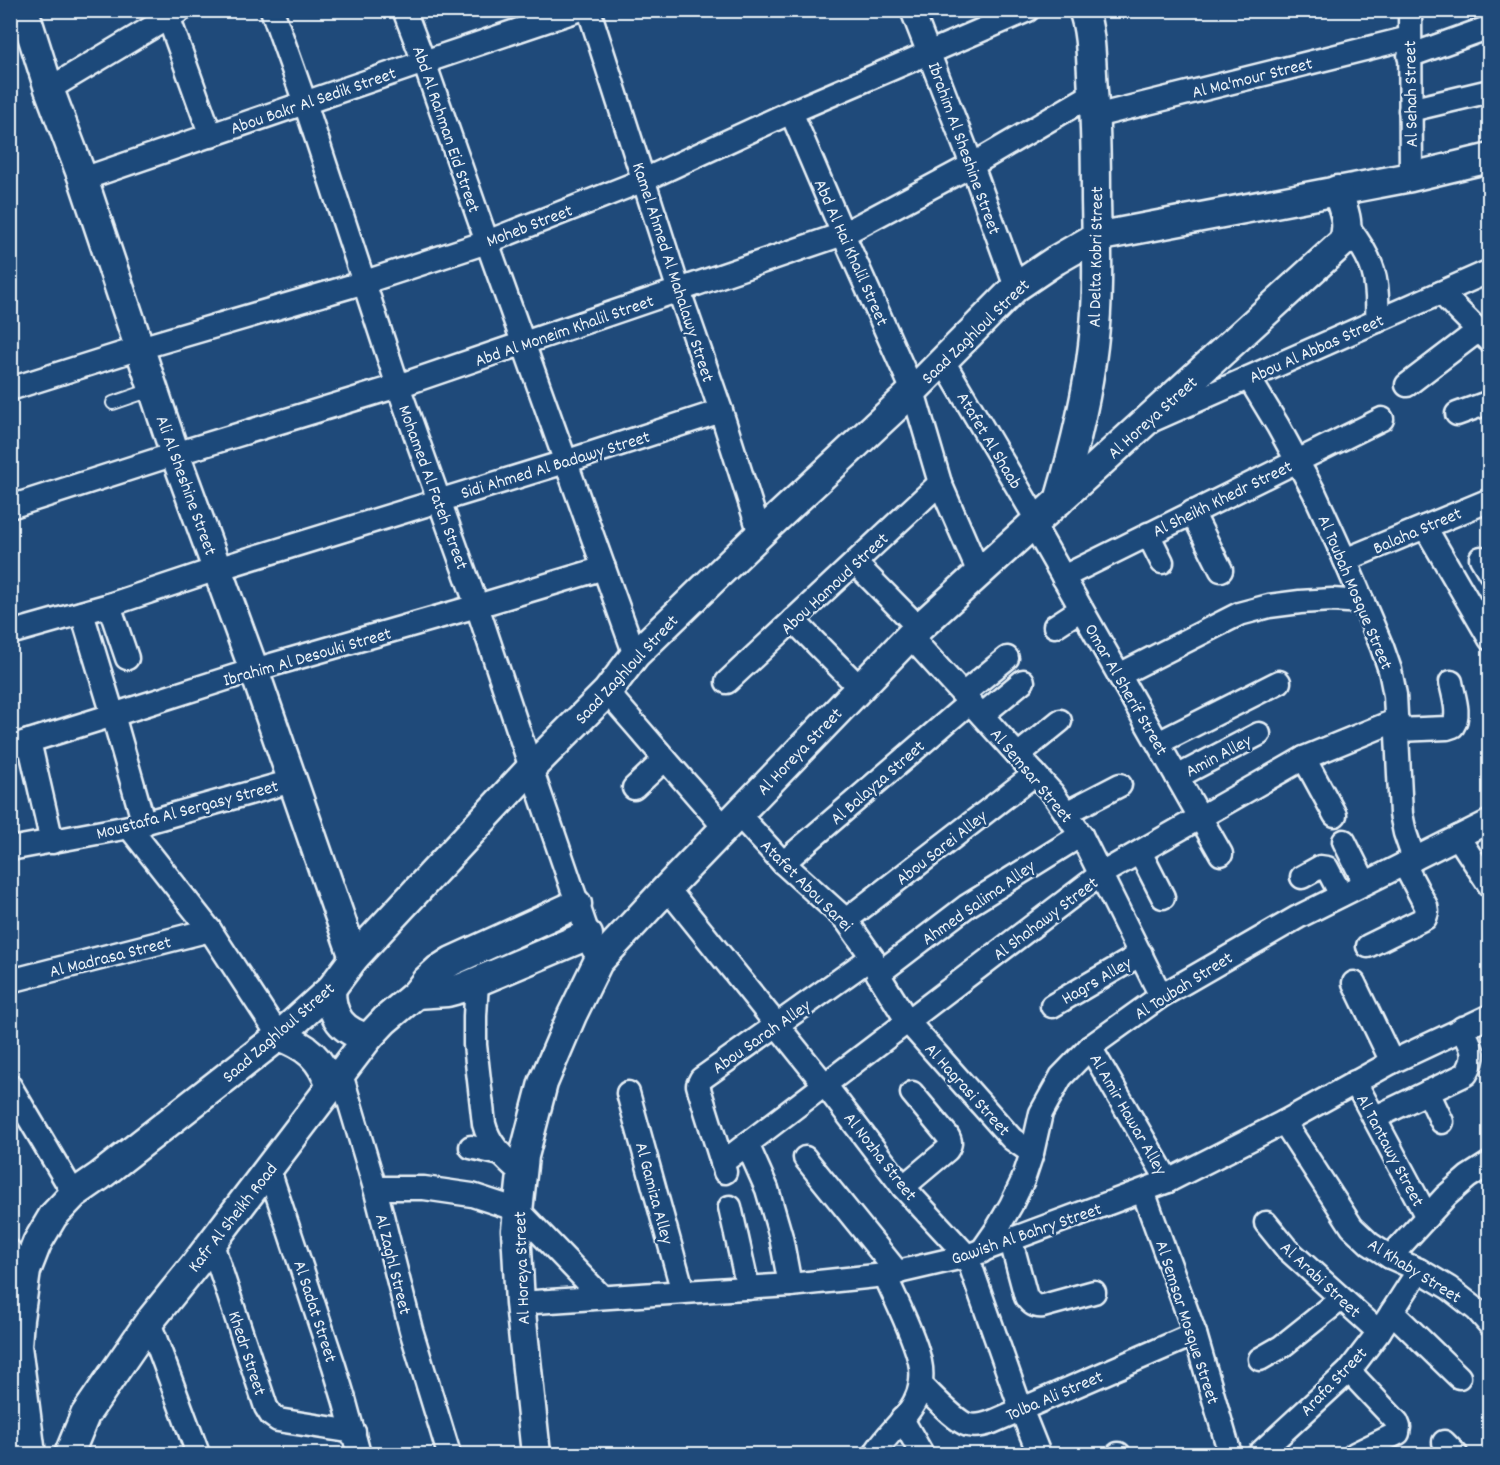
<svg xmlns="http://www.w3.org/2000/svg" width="1500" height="1465" viewBox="0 0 1500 1465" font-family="Dekko,sans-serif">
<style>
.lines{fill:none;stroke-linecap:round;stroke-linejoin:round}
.service-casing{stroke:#e8f1f8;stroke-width:16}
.minor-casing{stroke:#e8f1f8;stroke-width:27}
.tertiary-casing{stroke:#e8f1f8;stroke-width:33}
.service{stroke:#1f4a7a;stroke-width:12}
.minor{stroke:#1f4a7a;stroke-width:22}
.tertiary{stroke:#1f4a7a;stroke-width:28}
.labels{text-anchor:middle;stroke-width:5;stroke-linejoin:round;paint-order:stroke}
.street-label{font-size:18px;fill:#e8f1f8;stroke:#1f4a7a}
</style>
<rect width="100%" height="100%" fill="#1f4a7a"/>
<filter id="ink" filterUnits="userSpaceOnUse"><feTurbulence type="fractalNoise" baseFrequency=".0167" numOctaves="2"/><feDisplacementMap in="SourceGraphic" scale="12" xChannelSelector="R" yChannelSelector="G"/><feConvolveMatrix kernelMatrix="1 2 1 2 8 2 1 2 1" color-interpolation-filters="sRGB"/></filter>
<g filter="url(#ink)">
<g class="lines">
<defs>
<polyline id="service" points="113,403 154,389"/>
<g id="minor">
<polyline points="272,10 305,103 398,386 477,606 531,768 593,949"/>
<polyline points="404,10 424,62 487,242 635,655"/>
<polyline points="589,10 679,291 721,411 760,534"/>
<polyline points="912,10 972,165 1016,287"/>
<polyline points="1410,10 1411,177"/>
<polyline points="169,19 211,136"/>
<polyline points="1409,56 1490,27"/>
<polyline points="49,89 181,10"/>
<polyline points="1410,110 1490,91"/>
<polyline points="791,112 843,234 913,391 940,483 979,573"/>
<polyline points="1095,116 1409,38"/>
<polyline points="83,179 424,62 578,10"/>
<path d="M1348,227C1374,261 1379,278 1377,321"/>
<polyline points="1441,293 1488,340"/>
<polyline points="943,361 1037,520"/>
<polyline points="1249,378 1278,426 1314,492 1345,560 1382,647 1390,670 1395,695 1401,814 1405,833 1414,859"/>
<polyline points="1407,385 1479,330"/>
<polyline points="10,389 140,348 365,282 487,242 644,180 791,112 1028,10"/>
<polyline points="1457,414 1490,402"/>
<polyline points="1153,420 1490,271"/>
<polyline points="10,507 175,454 398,386 843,234 972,165 1093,94"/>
<polyline points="1192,512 1221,570"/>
<polyline points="1033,524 1221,854"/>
<polyline points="1425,527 1490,639"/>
<polyline points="1148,534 1162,562"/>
<polyline points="1481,558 1490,573"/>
<polyline points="1345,560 1490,500"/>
<polyline points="855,563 919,628"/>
<polyline points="1063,577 1382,419"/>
<polyline points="109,605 127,658"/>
<polyline points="82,613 113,715 144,824"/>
<polyline points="793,620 860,688"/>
<polyline points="1055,626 1081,609"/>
<polyline points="10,633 109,605 217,569 565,462 721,411"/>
<polyline points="910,636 1053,794 1081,835 1161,996"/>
<polyline points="1119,675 1239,614 1269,606 1300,602 1332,600 1363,602"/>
<polyline points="727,682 940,483"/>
<polyline points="607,692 725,828"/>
<polyline points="963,694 1007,658"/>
<polyline points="982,715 1023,681"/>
<path d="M1397,730L1447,728L1453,726C1461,714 1453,695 1451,682"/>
<polyline points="29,741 52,842"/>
<polyline points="1158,743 1279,682"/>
<polyline points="10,747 113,715 254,670 477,606 604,568"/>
<polyline points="1018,755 1060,721"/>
<polyline points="1304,758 1335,815"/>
<polyline points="1177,777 1259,734"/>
<polyline points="634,788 665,759"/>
<polyline points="1066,813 1120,785"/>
<polyline points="738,814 783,863 846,920 872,957 878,974 908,1022 1012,1139 1032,1153"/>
<polyline points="129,827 210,930 279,1036"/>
<polyline points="1458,837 1490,886"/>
<polyline points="1344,841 1365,883"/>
<polyline points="10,849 129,827 292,781"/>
<polyline points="1140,852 1163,897"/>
<polyline points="783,863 970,702"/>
<polyline points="1302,877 1320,867 1327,868 1341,895"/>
<polyline points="667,888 825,1085 903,1187 967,1256 1021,1409 1039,1454"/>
<polyline points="846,920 1035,774"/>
<polyline points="1368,946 1425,918 1427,912 1426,906 1404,864"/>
<polyline points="878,974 967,906 1081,835"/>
<polyline points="10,981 210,930"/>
<path d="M477,982L475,1016V1045L484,1124C490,1147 505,1158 522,1174"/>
<polyline points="1354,983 1392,1062"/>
<polyline points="1052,1006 1141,954"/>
<polyline points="1090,1047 1168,1181"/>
<polyline points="341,1074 375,1188 411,1330 449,1454"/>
<polyline points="1355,1082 1427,1217"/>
<polyline points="10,1086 74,1194"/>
<polyline points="1428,1092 1442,1122"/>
<polyline points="628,1093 683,1292"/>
<path d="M1374,1118L1466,1074C1478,1054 1472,1048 1462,1028"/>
<polyline points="1284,1122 1352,1227 1370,1244 1390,1257 1419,1270 1449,1288 1477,1310 1490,1325"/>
<polyline points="747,1144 767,1189 781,1237 790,1285"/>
<polyline points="471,1147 501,1154"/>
<polyline points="805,1158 898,1273"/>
<polyline points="722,1163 1101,874 1304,758 1397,720"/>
<polyline points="269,1170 334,1366 344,1399 359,1454"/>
<polyline points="725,1172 700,1092 698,1085 701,1079 872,957"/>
<path d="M903,1187L947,1150C951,1144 951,1141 947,1135L912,1093"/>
<polyline points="375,1188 424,1188 472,1195 518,1210 602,1297"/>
<polyline points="1143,1191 1195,1334 1230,1454"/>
<polyline points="730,1207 748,1288"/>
<polyline points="1266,1223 1287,1249 1379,1332"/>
<path d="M1011,1241L1026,1297C1031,1304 1035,1307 1043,1306L1094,1292"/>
<polyline points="212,1244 266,1407 271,1415 278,1420 354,1432"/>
<polyline points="10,1251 26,1271"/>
<polyline points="981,1252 997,1229 1011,1205 1023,1180 1032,1153 1041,1113 1061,1077 1090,1047 1161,996 1298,917 1490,821"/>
<polyline points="1390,1257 1446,1196 1468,1177 1490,1163"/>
<polyline points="520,1303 790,1285 885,1275 967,1256 1168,1181 1284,1122 1392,1062 1490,1016"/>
<polyline points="1392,1312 1459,1377"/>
<polyline points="149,1322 197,1451"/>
<polyline points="1260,1359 1281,1347 1341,1299"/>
<polyline points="1349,1371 1397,1422 1399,1427 1398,1433 1355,1454"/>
<path d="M921,1385C932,1395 955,1421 968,1425C976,1427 984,1425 992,1422L1195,1334"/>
<polyline points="902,1419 922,1454"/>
<polyline points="1444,1442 1456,1454"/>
<path d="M875,1454C885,1435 904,1422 914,1403C921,1391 923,1375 920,1362C914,1335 896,1301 885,1275"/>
<polyline points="1118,1454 1119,1454"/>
<polyline points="1259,1454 1349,1371 1379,1332 1419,1270"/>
</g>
<g id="tertiary">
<polyline points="24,10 49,89 83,179 175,454 254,670 354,958"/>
<path d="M1059,501C1074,450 1087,399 1093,346C1099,297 1097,249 1096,200C1096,164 1096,128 1093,91C1091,67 1092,32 1083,10"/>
<path d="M331,989C331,1017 342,1031 368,1038"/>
<polyline points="416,994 447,992 462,988 588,935"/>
<path d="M279,1036C307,1046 321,1058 331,1087"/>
<polyline points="31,1454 17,1346 19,1319 26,1271 37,1243 53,1216 74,1194 100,1176 279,1036 331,989 354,958 531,768 607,692 635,655 760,534 913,391 1016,287 1056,260 1096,237 1411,177 1490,158"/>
<polyline points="69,1454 85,1415 149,1322 195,1265 368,1038 385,1020 416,994 426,981 438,970 452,961 577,904"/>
<path d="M536,1454L520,1303L516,1230L524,1156L543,1083L572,1015L598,962L667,888L910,636L1343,242C1351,224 1343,209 1337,190"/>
</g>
</defs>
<use href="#service" class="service-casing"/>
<use href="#minor" class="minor-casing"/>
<use href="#tertiary" class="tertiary-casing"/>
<use href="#service" class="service"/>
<use href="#minor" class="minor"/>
<use href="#tertiary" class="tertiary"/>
</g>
</g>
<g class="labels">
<g class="street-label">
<text transform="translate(1252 77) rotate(-14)" y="6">Al Ma'mour Street</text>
<text transform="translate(1410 94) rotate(-91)" y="6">Al Sehah Street</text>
<text transform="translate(313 100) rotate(-19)" y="6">Abou Bakr Al Sedik Street</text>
<text transform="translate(447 129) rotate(71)" y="6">Abd Al Rahman Eid Street</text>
<text transform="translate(965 148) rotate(70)" y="6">Ibrahim Al Sheshine Street</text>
<text transform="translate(529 225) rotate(-21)" y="6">Moheb Street</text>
<text transform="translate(852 252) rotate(66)" y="6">Abd Al Hai Khalil Street</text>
<text transform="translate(1095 257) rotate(-89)" y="6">Al Delta Kobri Street</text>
<text transform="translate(674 272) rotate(72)" y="6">Kamel Ahmed Al Mahalawy Street</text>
<text transform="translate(564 330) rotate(-19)" y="6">Abd Al Moneim Khalil Street</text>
<text transform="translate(975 331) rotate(-44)" y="6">Saad Zaghloul Street</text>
<text transform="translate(1316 348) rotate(-24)" y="6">Abou Al Abbas Street</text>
<text transform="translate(1152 417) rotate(-42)" y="6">Al Horeya Street</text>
<text transform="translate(990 440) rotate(59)" y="6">Atafet Al Shaab</text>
<text transform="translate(555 464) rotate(-17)" y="6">Sidi Ahmed Al Badawy Street</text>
<text transform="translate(187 485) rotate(70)" y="6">Ali Al Sheshine Street</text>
<text transform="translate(434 487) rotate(70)" y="6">Mohamed Al Fateh Street</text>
<text transform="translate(1222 498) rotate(-26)" y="6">Al Sheikh Khedr Street</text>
<text transform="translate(1417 530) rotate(-23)" y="6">Balaha Street</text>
<text transform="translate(834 583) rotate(-43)" y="6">Abou Hamoud Street</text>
<text transform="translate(1356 592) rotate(67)" y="6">Al Toubah Mosque Street</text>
<text transform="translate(307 656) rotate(-16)" y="6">Ibrahim Al Desouki Street</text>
<text transform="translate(626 669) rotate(-47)" y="6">Saad Zaghloul Street</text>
<text transform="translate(1127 689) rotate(60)" y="6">Omar Al Sherif Street</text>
<text transform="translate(799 751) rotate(-46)" y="6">Al Horeya Street</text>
<text transform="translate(1218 755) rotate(-28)" y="6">Amin Alley</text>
<text transform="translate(1032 775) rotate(50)" y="6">Al Semsar Street</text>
<text transform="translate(877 782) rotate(-41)" y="6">Al Balayza Street</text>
<text transform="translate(187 809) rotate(-15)" y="6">Moustafa Al Sergasy Street</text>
<text transform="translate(941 847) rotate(-38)" y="6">Abou Sarei Alley</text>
<text transform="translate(807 885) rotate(45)" y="6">Atafet Abou Sarei</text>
<text transform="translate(978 902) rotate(-35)" y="6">Ahmed Salima Alley</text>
<text transform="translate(1045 918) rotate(-37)" y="6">Al Shahawy Street</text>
<text transform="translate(110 956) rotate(-14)" y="6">Al Madrasa Street</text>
<text transform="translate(1096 980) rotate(-30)" y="6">Hagrs Alley</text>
<text transform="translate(1183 985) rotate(-32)" y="6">Al Toubah Street</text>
<text transform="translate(278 1032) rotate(-41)" y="6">Saad Zaghloul Street</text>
<text transform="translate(761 1036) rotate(-35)" y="6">Abou Sarah Alley</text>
<text transform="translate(968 1089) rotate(48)" y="6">Al Hagrasi Street</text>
<text transform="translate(1129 1114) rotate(60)" y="6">Al Amir Hawar Alley</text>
<text transform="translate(1391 1150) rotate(62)" y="6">Al Tantawy Street</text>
<text transform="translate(881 1156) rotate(52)" y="6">Al Nozha Street</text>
<text transform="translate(655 1193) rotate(75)" y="6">Al Gamiza Alley</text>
<text transform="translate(232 1217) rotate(-52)" y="6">Kafr Al Sheikh Road</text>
<text transform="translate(1026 1233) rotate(-19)" y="6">Gawish Al Bahry Street</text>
<text transform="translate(394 1264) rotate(76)" y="6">Al Zaghl Street</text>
<text transform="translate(521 1268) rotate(-92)" y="6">Al Horeya Street</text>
<text transform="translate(1415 1270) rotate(32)" y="6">Al Khaby Street</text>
<text transform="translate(1321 1279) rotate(43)" y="6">Al Arabi Street</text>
<text transform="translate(316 1311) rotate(72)" y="6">Al Sadat Street</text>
<text transform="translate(1188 1322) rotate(72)" y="6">Al Semsar Mosque Street</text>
<text transform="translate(248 1353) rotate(72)" y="6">Khedr Street</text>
<text transform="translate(1333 1381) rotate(-46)" y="6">Arafa Street</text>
<text transform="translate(1054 1395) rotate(-23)" y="6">Tolba Ali Street</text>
</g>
</g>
<rect width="1500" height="1465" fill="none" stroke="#1f4a7a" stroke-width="36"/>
<rect x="18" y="18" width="1464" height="1429" fill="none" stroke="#e8f1f8" stroke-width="2" filter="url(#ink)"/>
</svg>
